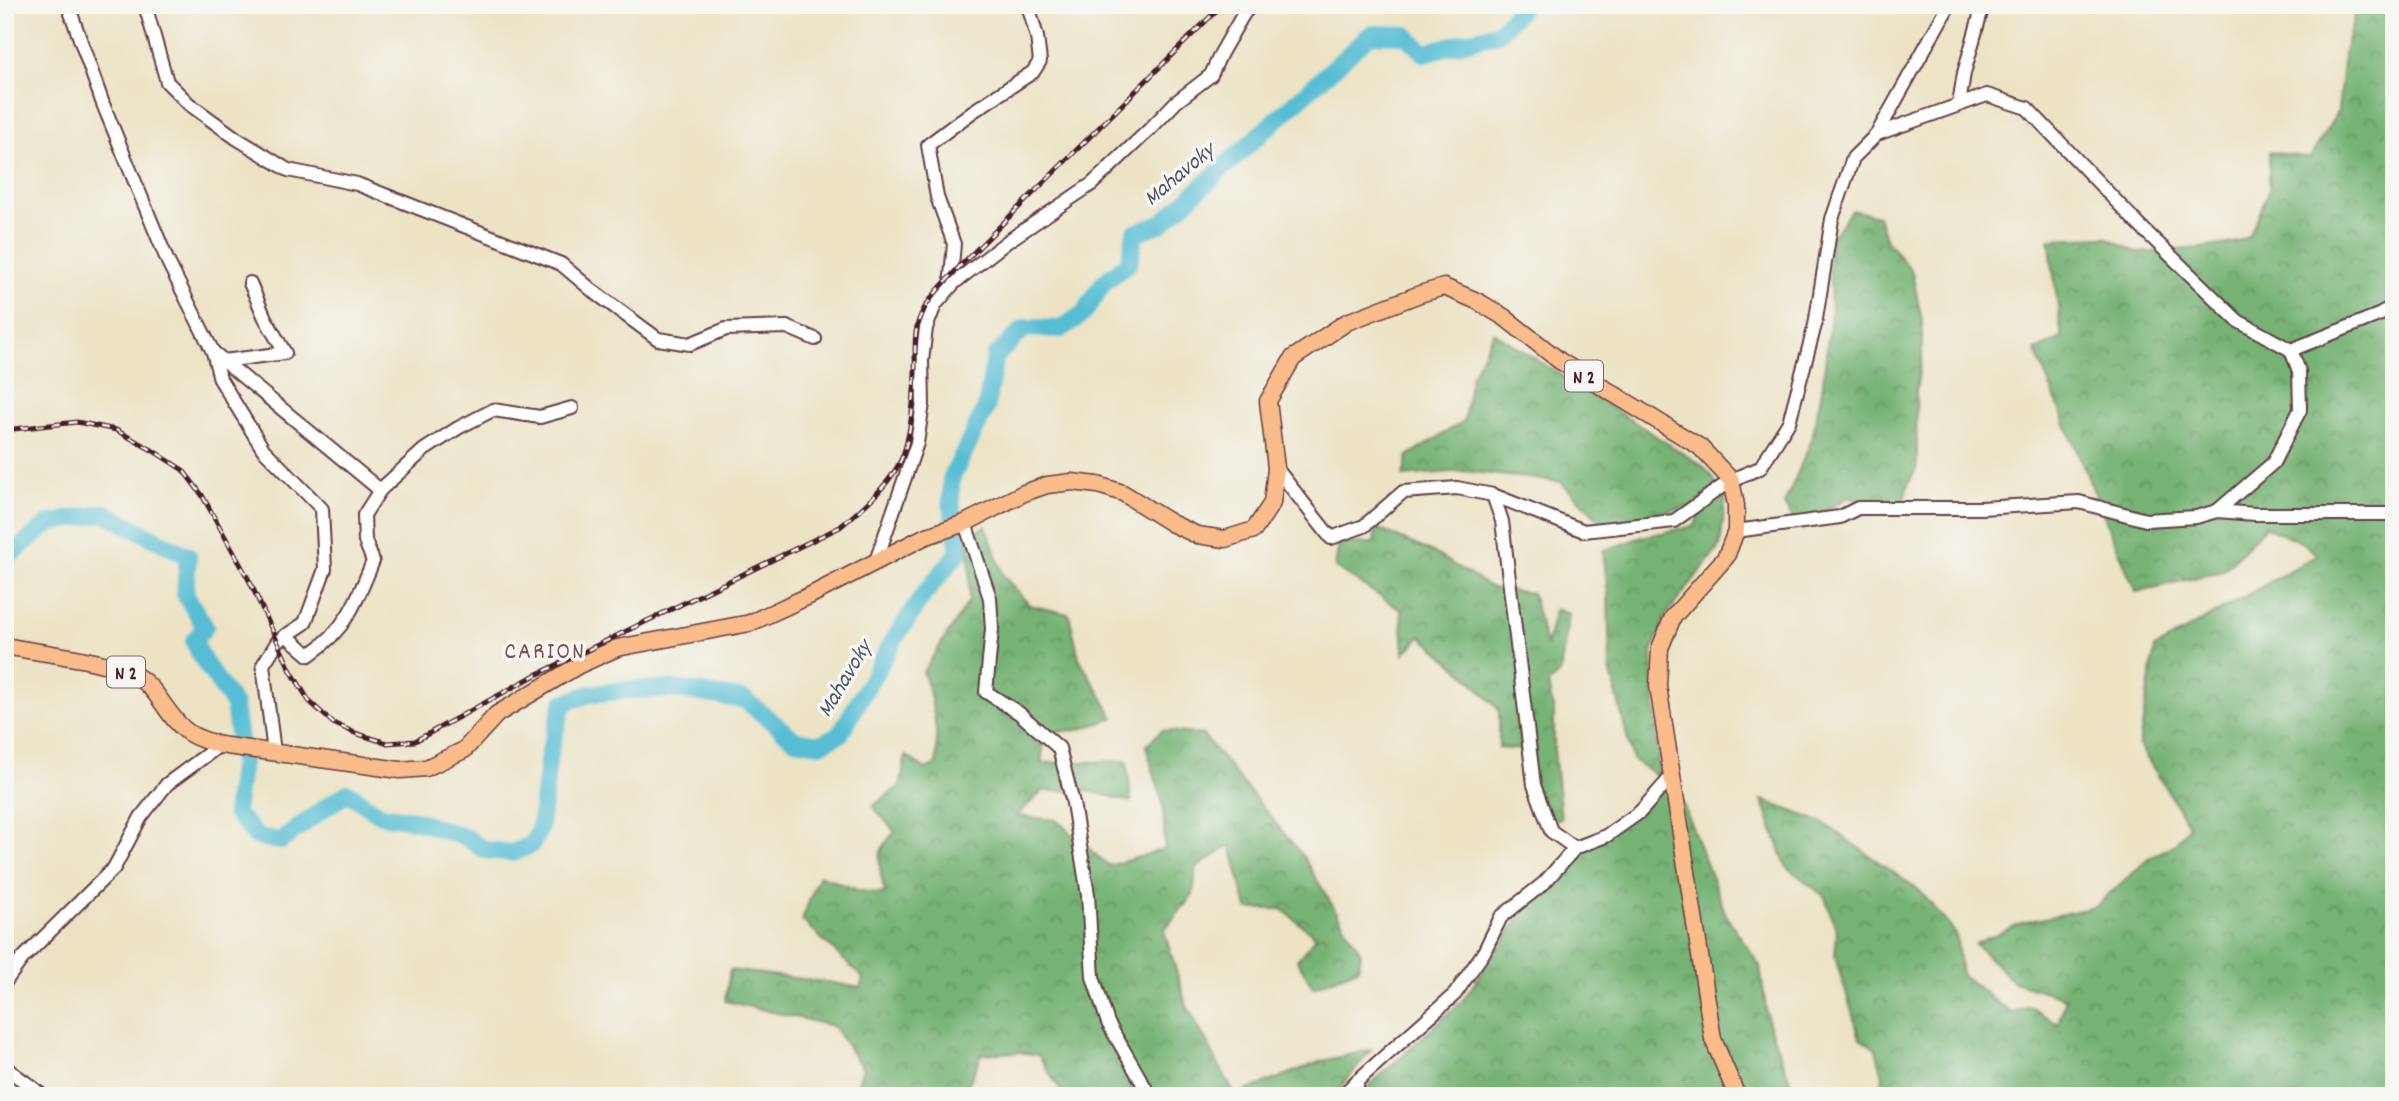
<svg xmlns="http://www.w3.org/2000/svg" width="2399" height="1101" viewBox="0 0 2399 1101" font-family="Dekko,sans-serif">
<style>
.forest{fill:url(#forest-crowns);stroke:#60684f;stroke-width:2}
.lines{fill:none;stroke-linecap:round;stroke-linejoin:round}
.river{stroke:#56bdd3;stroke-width:18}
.minor-casing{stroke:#623c42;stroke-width:16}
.major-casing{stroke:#623c42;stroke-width:19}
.minor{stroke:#fff;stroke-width:12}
.major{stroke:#f9bc8a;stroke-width:16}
.rail-casing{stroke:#4a1f2b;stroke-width:5}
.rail{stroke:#f6f6f2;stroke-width:2.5;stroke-dasharray:8;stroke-linecap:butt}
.labels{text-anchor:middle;stroke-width:7;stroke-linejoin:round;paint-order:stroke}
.shield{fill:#f6f6f2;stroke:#7e6067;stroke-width:2}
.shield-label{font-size:19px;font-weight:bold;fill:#4a1f2b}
.water-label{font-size:23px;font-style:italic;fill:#4e5666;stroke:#f6f6f2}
.quarter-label{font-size:24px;letter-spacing:2px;fill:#825154;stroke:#f6f6f2}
</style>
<defs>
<pattern id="forest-crowns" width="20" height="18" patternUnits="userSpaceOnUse" patternTransform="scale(1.75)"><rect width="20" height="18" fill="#75b273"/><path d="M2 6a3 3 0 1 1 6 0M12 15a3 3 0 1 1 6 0" fill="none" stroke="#62905f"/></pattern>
</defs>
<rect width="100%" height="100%" fill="#f6f6f2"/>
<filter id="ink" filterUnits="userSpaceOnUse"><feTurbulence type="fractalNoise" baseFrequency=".0143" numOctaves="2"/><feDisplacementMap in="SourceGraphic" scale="14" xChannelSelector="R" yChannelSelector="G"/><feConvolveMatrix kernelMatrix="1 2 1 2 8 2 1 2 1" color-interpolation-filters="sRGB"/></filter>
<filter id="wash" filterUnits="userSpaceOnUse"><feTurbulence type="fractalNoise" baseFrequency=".00686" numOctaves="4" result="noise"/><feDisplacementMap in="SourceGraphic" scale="28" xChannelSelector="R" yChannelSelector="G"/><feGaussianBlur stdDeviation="1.57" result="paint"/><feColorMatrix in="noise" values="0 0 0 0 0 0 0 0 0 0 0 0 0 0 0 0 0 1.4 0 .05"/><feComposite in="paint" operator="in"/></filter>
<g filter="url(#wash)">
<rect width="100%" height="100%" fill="#ece3c5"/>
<g class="forest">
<polygon points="2358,5 2394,5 2394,1096 1879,1096 1883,1076 1876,1049 1860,1038 1835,957 1837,932 1825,897 1786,866 1762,800 1823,823 1920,891 1956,934 1961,974 2011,1013 2029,1006 2058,1024 2066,998 2014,982 1975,944 2021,923 2095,907 2148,859 2175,844 2189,826 2139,745 2155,648 2317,555 2304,543 2265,527 2223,571 2136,592 2035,350 2062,338 2049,239 2106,237 2138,253 2201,248 2234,243 2249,237 2269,191 2269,152 2310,158 2338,111 2344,52"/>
<polygon points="1851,210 1878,216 1885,238 1912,272 1922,321 1922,355 1916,390 1917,467 1908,484 1903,505 1867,504 1849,497 1817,515 1794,521 1784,505 1810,444 1822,391 1831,312 1829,242"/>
<polygon points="1494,332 1704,467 1726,496 1720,546 1666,615 1652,652 1659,777 1633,760 1610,669 1608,593 1603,551 1642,537 1695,526 1702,504 1604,524 1561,482 1465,471 1403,476 1408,456 1464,421 1471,377"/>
<path d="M986,526L1003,575L1029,605L1069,614L1079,658L1114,718L1078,730L1045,733L1041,763L1127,761L1131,802L1089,791H1043L1016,816L1056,820L1109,866L1165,849L1163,804L1146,746L1162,730L1203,735L1302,855L1361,953L1358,969L1313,987L1297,960L1316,937L1282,909H1247L1231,845L1196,868L1193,895L1164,930L1186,1004L1235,1095L1322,1061L1371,1050L1334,1096H1064L1038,1055L1018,1052L982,1054L963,1096H853L863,1069L833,1026L725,1001L730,970L834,983L860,988L863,978L802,920L819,875L860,891L885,894C880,867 872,854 895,832L873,806L900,786L906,756L926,769L936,764C939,738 933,697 923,672L969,601L970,567L967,537Z"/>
<polygon points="1376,528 1434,553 1492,588 1532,593 1546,646 1555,609 1569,614 1560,673 1548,684 1554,713 1554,750 1561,819 1546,819 1521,750 1499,748 1499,710 1470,679 1421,636 1404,654 1401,610 1335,567 1339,543 1374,543"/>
<polygon points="1672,776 1727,917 1760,966 1768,1023 1796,1096 1358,1096 1462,1001 1544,883 1575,848 1640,812"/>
</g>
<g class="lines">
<polyline class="river" points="5,559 50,523 105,513 188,556 185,594 205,627 194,641 201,657 234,705 242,761 235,813 257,837 281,841 327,806 348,793 381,815 414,820 467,838 484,850 513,853 532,844 540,828 549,754 563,703 590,694 628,690 676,689 745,700 795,740 820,744 840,734 895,638 924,594 959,552 951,502 951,479 986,408 995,357 1025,328 1061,329 1084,313 1104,282 1129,263 1135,233 1162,223 1371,34 1406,35 1424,53 1498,33 1524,5"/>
</g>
</g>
<g filter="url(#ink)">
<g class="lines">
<defs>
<g id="minor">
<polyline points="68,5 103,104 168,262 213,352 220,379 263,449 322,509 325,569 305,623 278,641 263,665 274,752"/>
<polyline points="145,5 167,82 189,104 236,138 288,170 357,184 561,264 593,291 658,339 690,344 726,329 787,327 815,339"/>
<polyline points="1959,104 1964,73 1983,5"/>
<polyline points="1877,134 1949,5"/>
<polyline points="954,283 951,276 954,244 937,197 928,145 972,112 1033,72 1040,61 1037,37 1028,5"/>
<path d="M213,352L380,490L364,515L365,541L373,561C357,601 346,630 309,655L286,635"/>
<polyline points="223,361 285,353 265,318 250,283"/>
<polyline points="1276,468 1331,538 1364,526 1403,492 1457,488 1493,495 1584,531 1674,521 1731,480 1760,468 1789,422 1815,325 1832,219 1853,158 1877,134 1987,95 2027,108 2139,225 2238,321 2291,350 2381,314 2394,304"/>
<polyline points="380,490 424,450 458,428 493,410 540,417 572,408"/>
<polyline points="1493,495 1502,521 1534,785 1551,831 1575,848 1606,836 1640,812 1672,776"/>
<polyline points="2217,511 2273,463 2300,410 2299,371 2291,350"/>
<polyline points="965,523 990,598 992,629 986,692 1019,713 1059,748 1073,803 1088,895 1093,977 1108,1023 1150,1096"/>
<polyline points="1736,531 1840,517 1858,508 1981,508 2079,502 2146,520 2196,517 2217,511 2255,514 2394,514"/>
<polyline points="876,561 917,443 923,403 922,361 926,328 935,305 954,283 1008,241 1092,184 1150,129 1176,102 1211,75 1221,53 1244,13 1252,5"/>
<polyline points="5,982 22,959 114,868 141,817 167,784 220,745"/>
<path d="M5,1067C17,1078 31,1084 42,1096"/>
<polyline points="1342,1096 1357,1081"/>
<polyline points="1357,1096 1357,1081 1455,994 1484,952 1501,917 1544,883 1575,848"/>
</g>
<path id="major" d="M5,646C39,653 111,660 138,677C160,691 168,719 189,733C198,739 210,742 220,745L400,770L426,768L464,750L497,714L579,665L617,648L750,623L811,595L924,537L965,523L1024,493L1047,485L1072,482L1098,485L1123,493L1171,523L1197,535L1225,539L1254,530L1272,503L1276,468L1268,401L1293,358L1347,322L1420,294L1444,287L1477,301L1504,317L1560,361L1700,447L1731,480L1736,505V531L1726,557L1673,617L1660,648L1658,686L1713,1039L1737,1096"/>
</defs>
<use href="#minor" class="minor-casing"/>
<use href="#major" class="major-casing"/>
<use href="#minor" class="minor"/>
<use href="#major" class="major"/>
<defs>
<path id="rail" d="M5,430L77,422L116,430L152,450L183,470L202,495L250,582L290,669L309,701L333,723L355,733L387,743L415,741L530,678L840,527C864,507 897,479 905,449C912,425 914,398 915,373C916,356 913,336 919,320C926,299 948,280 962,264L1222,5"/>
</defs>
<use href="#rail" class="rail-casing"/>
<use href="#rail" class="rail"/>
</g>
</g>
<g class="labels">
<g class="shield">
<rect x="1565" y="360.5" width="38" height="31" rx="5"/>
<rect x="107" y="656.5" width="38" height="31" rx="5"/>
</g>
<g class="shield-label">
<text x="1584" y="383">N 2</text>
<text x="126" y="679">N 2</text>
</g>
<g class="water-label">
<text transform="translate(1178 173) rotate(-40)" y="8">Mahavoky</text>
<text transform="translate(843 678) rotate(-59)" y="8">Mahavoky</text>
</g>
<g class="quarter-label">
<text x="545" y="658">CARION</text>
</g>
</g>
<rect width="2399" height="1101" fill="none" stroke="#f6f6f2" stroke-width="28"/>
</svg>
